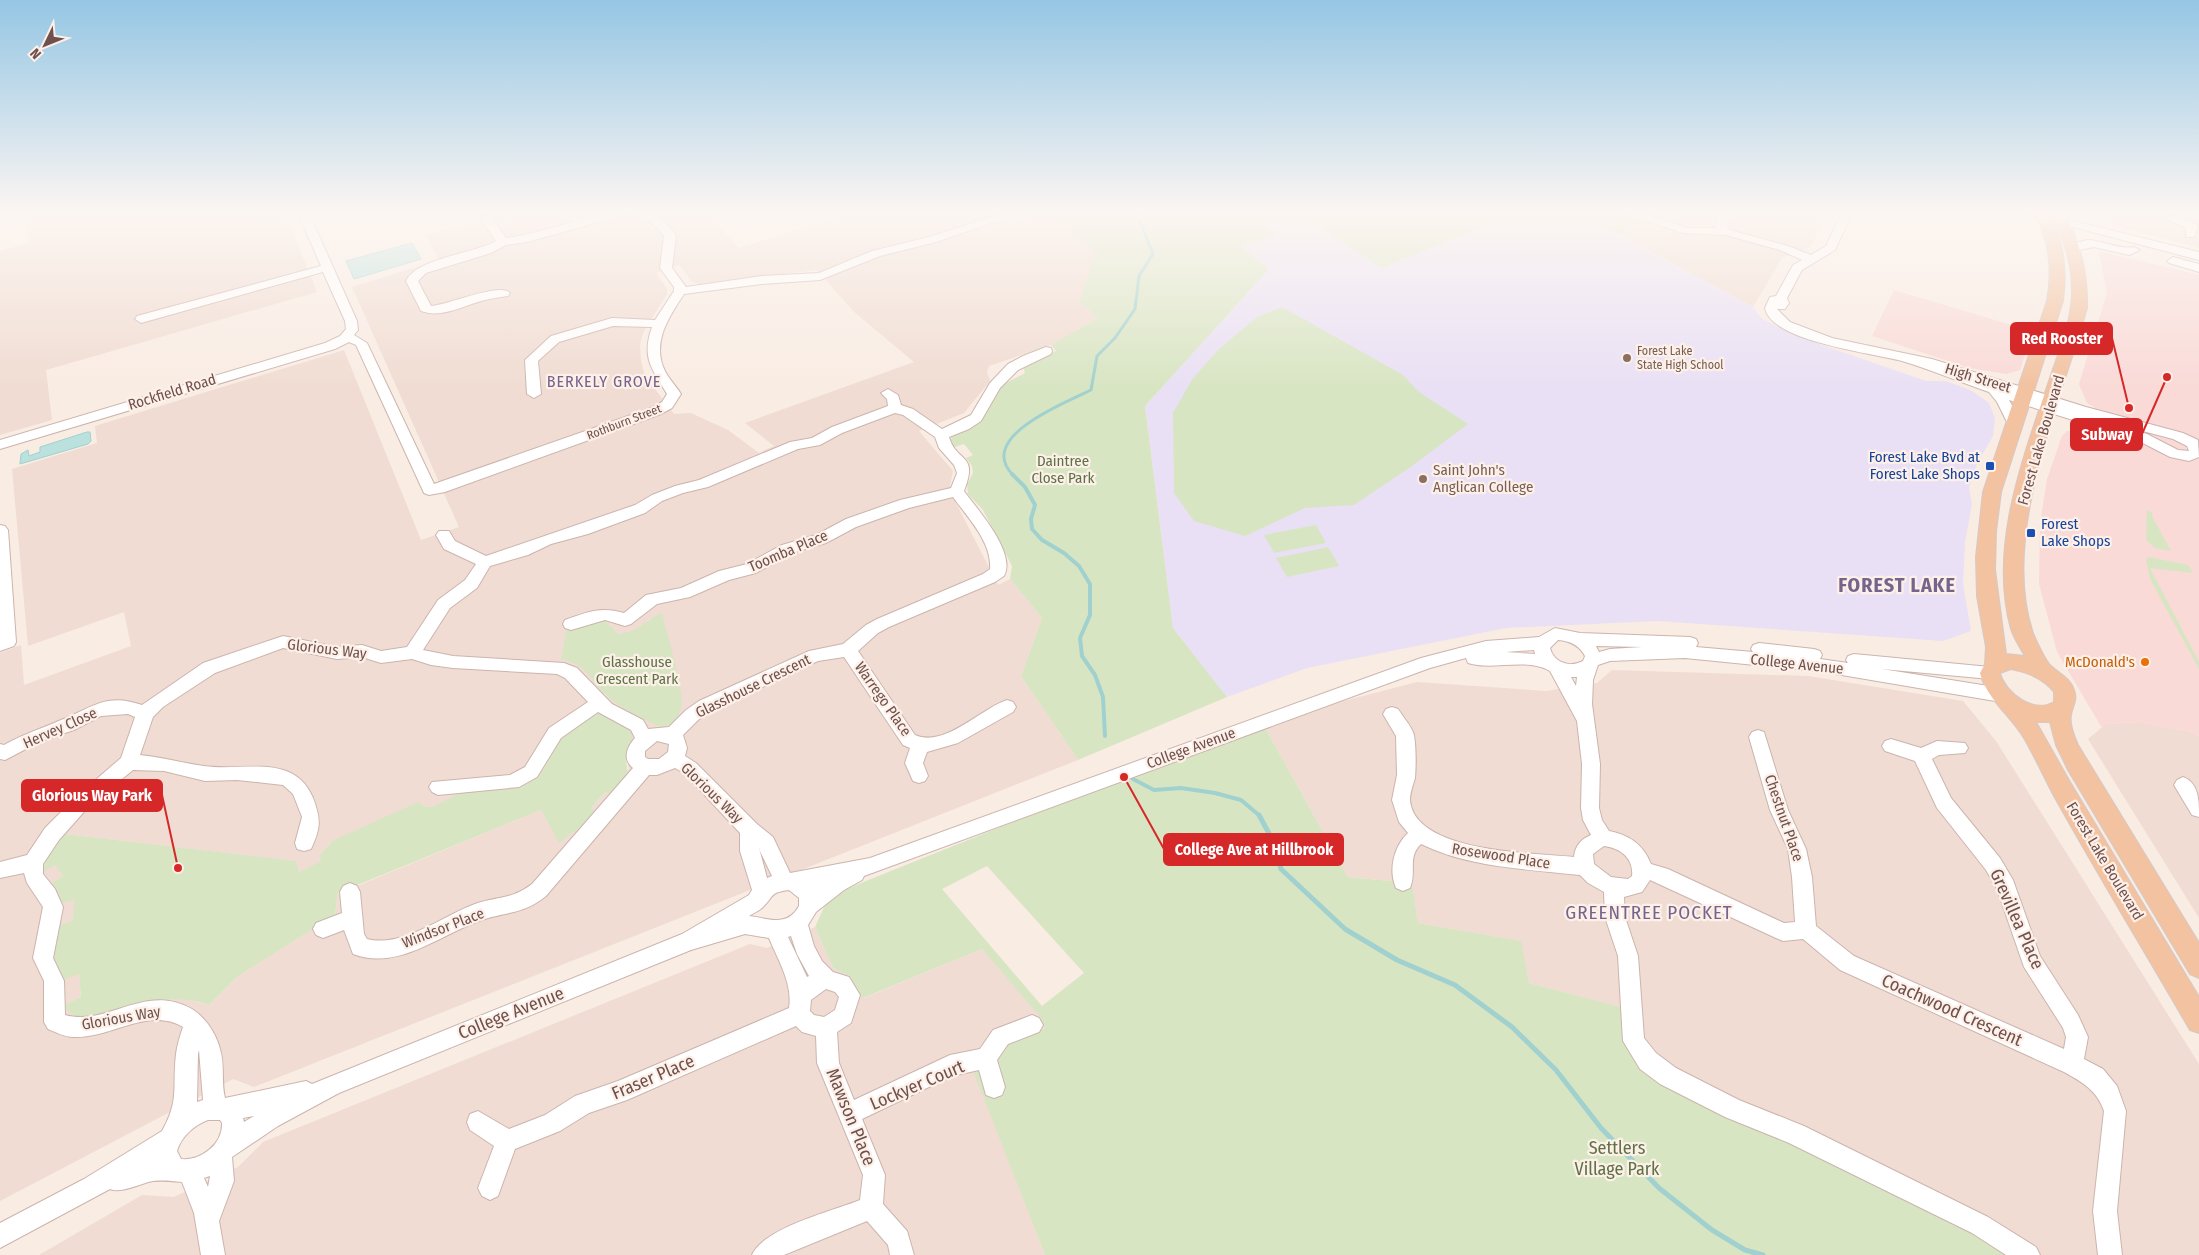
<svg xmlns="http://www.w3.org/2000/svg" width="2199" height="1255" viewBox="0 0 2199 1255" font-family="'Fira Sans Condensed',sans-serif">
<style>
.residential{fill:#f0dcd2;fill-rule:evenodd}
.commercial{fill:#f9dad7}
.education{fill:#e9e0f5}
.green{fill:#d8e5c3;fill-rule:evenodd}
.water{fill:#bae1de;stroke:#a1d1ce}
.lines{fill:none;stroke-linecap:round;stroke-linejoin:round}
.stream-far2{stroke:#a1d1ce;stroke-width:3}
.stream-far1{stroke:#a1d1ce;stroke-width:4}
.stream{stroke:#a1d1ce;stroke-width:5}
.minor-casing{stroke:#ccb4ad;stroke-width:2}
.major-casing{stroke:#d4cac9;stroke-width:2}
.minor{fill:#fff;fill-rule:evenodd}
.major{fill:#f2c2a1;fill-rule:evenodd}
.education-dot{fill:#8d6e63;stroke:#fdf0e8;stroke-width:2}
.transit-dot{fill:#1a4fb4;stroke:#fdf0e8;stroke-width:2}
.food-dot{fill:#e8710a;stroke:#fdf0e8;stroke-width:2}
.labels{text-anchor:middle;stroke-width:4.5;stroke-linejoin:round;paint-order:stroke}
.far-education-label{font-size:12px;fill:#785e54;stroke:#fdf0e8;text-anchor:start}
.far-street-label{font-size:12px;fill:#6f504c;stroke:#fdf0e8}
.street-label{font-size:15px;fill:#6f504c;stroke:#fdf0e8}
.transit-label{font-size:15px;fill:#164399;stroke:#fdf0e8;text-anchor:end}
.park-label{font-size:15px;fill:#5d7345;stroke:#fdf0e8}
.education-label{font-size:15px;fill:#785e54;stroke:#fdf0e8;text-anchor:start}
.food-label{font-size:15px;fill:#c56008;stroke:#fdf0e8;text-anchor:end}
.neighbourhood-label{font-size:16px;letter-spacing:1px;fill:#75648b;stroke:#fdf0e8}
.near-street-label{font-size:18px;fill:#6f504c;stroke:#fdf0e8}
.near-park-label{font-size:18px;fill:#5d7345;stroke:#fdf0e8}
.near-neighbourhood-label{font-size:19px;letter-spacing:1px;fill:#75648b;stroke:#fdf0e8}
.district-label{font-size:20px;font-weight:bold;letter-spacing:1px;fill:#75648b;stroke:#fdf0e8}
.leader{fill:none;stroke:#d62828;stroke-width:2}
.callout-dot{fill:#d62828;stroke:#fdf0e8;stroke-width:2}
.callout{fill:#d62828;stroke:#d62828;stroke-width:2}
.callout-label{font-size:16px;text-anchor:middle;font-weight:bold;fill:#fff}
</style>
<rect width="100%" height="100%" fill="#f9ece3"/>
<g class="residential">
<polygon points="26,211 284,211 317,292 46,370 52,420 0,435 0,251 29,243"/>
<path d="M512,211H706L739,248L856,211H992L1006,224L1047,211L1097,253L1079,302L1098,318L1051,345L989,366L987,372L990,381L964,413L919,431L953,471L950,485L955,501L998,585L1010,579L1042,618L1021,676L1078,760L254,1087L233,1079L0,1201V653L21,645L24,685L131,646L124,612L28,646L12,469L97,443L95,426L344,350L421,540L459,527L352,287L439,260L426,235ZM680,265L692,282L699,284L817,270L853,311L914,362L745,423L774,446L759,453L728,430L691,413L674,414L645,376L641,361L640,345L643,333L667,294V289L656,273ZM603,619L619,634L631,633L643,627L650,619L660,727L605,695L592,676L577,664ZM556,746L630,747L626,755L629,769L591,808L600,814L559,842L541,810L338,894L335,915L237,977L209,1005L184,999L132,1004L85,1018L64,1005L81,997L79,973L63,975L53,955L72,921L76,899L61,904L60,896L56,890L63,876L55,864L42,872L47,857L65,834L295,861L299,872L322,861L320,855L332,841L424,806L432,807L445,801L524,784L540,775Z"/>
<polygon points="1573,211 1830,211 1810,247 1782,258 1753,307 1618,234 1643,223 1625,217 1604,227"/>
<polygon points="2083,211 2199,211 2199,248 2100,222"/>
<polygon points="1612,670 1808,676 1963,701 1996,741 2199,1064 2199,1255 2028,1255 1648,1061 1631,1010 1529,983 1520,941 1418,923 1412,883 1348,877 1262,722 1417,682 1546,691 1597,683"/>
<polygon points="2139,722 2190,732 2199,736 2199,918 2088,739 2106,724"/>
<polygon points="815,927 833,968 849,976 864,998 982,949 1042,1018 1045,1028 971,1063 1045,1255 39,1255 142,1195 174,1197 238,1167 263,1142 750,944 767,948"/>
</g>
<g class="commercial">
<polygon points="2099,251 2199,275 2199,736 2190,732 2139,722 2106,724 2102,728 2057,652 2039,584 2040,524 2047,479 2062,436 2067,431 2085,431 2094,407 2087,403 2079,384 2107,293"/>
<polygon points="1894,290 2032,331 2020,370 2006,374 1969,368 1872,336"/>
</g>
<polygon class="education" points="1248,211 1293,211 1382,268 1501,218 1487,211 1573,211 1753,307 1761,318 1796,336 1926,381 1946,381 1972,391 1989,403 1995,418 1993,436 1977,464 1969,488 1972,504 1965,542 1963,584 1971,631 1943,641 1657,621 1506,628 1307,668 1227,697 1173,628 1145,406 1269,269 1241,248 1276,235"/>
<g class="green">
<polygon points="1047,211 1248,211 1276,235 1242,248 1269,269 1145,406 1173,628 1227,697 1078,760 1021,676 1042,618 1010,579 1012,566 983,510 968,494 967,484 973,473 972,466 966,458 973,455 964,444 955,447 950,441 953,435 979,423 992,397 1004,384 1025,373 1022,364 1056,351 1051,345 1098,318 1079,302 1096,253"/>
<polygon points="1293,211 1487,211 1502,219 1382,268"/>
<polygon points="1625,217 1644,222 1618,234 1604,227"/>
<polygon points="1282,307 1403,375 1419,392 1468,424 1412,466 1354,505 1305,508 1245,536 1194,521 1174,493 1173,413 1193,378 1219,349 1257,317"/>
<polygon points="2147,510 2152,512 2152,516 2171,551 2155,548 2146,540"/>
<polygon points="1316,525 1326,543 1274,553 1264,535"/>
<polygon points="1328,547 1339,566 1287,577 1276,558"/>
<polygon points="2149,557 2188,565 2193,573 2150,568 2199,662 2199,669 2150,579 2146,559"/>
<path d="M662,613C666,629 684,693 682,704C680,717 673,726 660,727C643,719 620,708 606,695C587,677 590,667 561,659L566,630L597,618L603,619L619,634C638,632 646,620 662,613Z"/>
<path d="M597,713C610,716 635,723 632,741C631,746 627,751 626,756C626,763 628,772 628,780L616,797L606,792L591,808L600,813L559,843L541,810L338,893L335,915L237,977L209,1005C186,996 156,1000 131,1005C116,1007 101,1016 86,1017C76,1019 68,1013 64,1005L81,997L79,974L63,980L53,955L57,926L72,921L75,900L60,904V896L51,884L63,876L55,865L42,873L47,857L65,834L296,861L299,872L321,861L320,855L332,841L418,802L424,806L432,807L458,794L524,784L540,775L563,735Z"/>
<path d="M1262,722L1348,877L1412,883L1418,923L1521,941L1529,983L1632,1010L1648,1061L2028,1255H1045L970,1063L1045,1028L1041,1018L982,949L863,998L849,976L833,968L815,927L826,903L846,889ZM987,866L1084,973L1042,1006L942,889Z"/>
</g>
<g class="water">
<polygon points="412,243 421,259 354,279 346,261"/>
<polygon points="87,432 90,432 91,441 88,444 20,464 21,454 28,450 29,456 40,452 40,447"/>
</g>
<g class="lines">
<path class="stream-far2" d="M1013,475C975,437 1067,402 1091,390L1097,356L1115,338L1135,309L1139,276L1153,254L1136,211"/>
<g class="stream-far1">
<polyline points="1012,474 1025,487 1035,505 1031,519 1032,529 1042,540 1064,553 1079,566 1090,584 1090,615 1080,638 1082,656 1095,675 1103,697 1105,736"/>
<polyline points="1133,779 1154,790 1181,788 1215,793 1241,800 1260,816"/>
</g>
<polyline class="stream" points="1259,815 1272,839 1281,869 1345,929 1397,960 1455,985 1512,1027 1556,1070 1601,1128 1659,1188 1712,1230 1745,1250 1763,1255"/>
<defs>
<g id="minor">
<path d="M297,211H308L357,321L358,330L354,335L367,343L434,484L651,408L662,402L667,394C652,369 641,358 652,327L613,326L559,342L538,361L541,394L534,398L527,394L525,360L551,336L612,318L655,320L674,291V287L660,268L664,236C654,224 645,215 628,214L527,242L506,245L491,253L426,273L418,281L431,306C448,305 500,282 510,293L508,296C501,297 493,298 485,300C464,305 442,319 421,311L406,281C417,258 473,254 496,241L480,218L482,216H490L506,238C542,235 622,201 651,212C661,216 670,227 676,236L672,268L686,287L762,276L819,273L872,251L929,237L1010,211H1027L936,242L880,256L820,280L762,284L684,294C669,317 651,343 665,371C669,379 676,386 681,394L672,408L661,414L445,492L429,495L424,493L356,345L349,342L335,349L0,449V440L325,343L340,336L346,329L345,321L323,272L141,323L135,319L137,316L321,266Z"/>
<path d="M1617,211H1634L1688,228H1717L1715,226L1721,211H1731L1727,226L1730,230L1788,246L1811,255L1826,246L1843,211H1853L1835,250L1802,270L1787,298L1789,303L1785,309H1777L1790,322L1832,338L1932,359L2086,407L2183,433L2198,440L2199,457L2189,461L2170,457L2137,440L2009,400L2022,425L2015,429L2010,428L1997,402L1989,392C1960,382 1932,370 1902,361C1874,353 1771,342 1765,308L1770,297L1776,296L1793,265L1802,260L1780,250L1726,235L1683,233ZM2101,420L2173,439L2187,446L2189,451L2178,450L2147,434Z"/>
<polygon points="2018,211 2037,211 2050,216 2044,219"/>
<polygon points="2173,215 2196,224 2198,226 2194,237 2186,237 2186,228 2169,220 2167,218"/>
<polygon points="2062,218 2199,252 2199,260 2058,223 2058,219"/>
<path d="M2087,240C2102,240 2120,250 2134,247L2140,250L2129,255L2094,247L2074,251L2068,248L2076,243Z"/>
<polygon points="2173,257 2199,264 2199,272 2169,263 2167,261"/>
<path d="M1046,347L1051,348L1052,351L1051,354L1018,370L1000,388L981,421L969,429L949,437C957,464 979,452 964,491C977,509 1017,553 1004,576L995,582L889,627L878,633L858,651L915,735C945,748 980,709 1007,700L1013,702L1016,707L1013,712L958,743L927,752L923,763L928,776L925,781L919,783L913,781L905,763L910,748L903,745L844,657L818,661L711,711L698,720L683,735L687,748L685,756L696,763L757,824L773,837L790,873L870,858L1421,658L1486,641L1539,637L1555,628L1580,633L1690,637L1696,639L1698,643L1696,647L1753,652L1751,649L1753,645L1759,643L1814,649L1820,651L1822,655L1820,659L1848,663L1846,660L1848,656L1854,654L1990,667L1996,668L1998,673L1996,678L1990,679L1882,669L2001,688L2007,690L2010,695L2007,700L2001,702L1824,672L1685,658L1610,661L1598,665L1593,680L1592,704L1600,764L1599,808L1602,820L1609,831C1629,835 1643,844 1651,864L1668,869L1784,923L1795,922L1792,877L1788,849L1770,810L1749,737L1752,732L1758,730L1764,732L1788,810L1806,849L1812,877L1816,926L1854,956L2064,1049L2066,1037L2063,1028L2024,967L1997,889L1986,870L1937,808L1915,761L1885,751L1882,746L1885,741L1891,739L1921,748L1937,741L1965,743L1968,748L1965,753L1939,755L1932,759L1951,798L2000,858L2013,880L2040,956L2078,1015L2088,1037L2084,1059L2103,1069L2117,1086L2126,1111L2117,1211L2122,1255H2098L2093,1211L2104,1111C2097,1090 2082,1082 2064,1072L1840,970L1803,939L1783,941L1776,938L1650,880L1642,892L1624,897L1625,917L1638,956L1644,1038L1656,1053L1676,1068L1739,1100L1804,1126L1988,1217L2036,1247L2040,1255H2006L1972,1233L1789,1143L1725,1117L1660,1084L1640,1069L1623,1041L1618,956L1605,917L1604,892L1588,883L1580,875C1527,869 1470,868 1421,844C1407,857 1417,872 1410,888L1403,891L1396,888C1388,870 1394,846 1408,833L1399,822L1392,800L1397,775L1396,736L1383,714L1386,709L1392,707L1398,709C1403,717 1412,727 1414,735C1416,747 1416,766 1415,778C1413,785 1410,793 1410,800C1414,853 1535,853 1574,857C1575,846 1581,839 1591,835L1583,820L1581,808L1582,764L1577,721L1550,671C1526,657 1493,671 1468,663L1466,658L1430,668L864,876L862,880L844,890L816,912L808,925L814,946L822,961L833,972L849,977L860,995L851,1023L837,1032L839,1063L854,1100L950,1055L980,1049L993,1030L1032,1015L1039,1018L1043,1025L1039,1032L1008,1044L997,1060L1005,1087L1002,1095L994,1098L986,1095L979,1070L952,1076L862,1119L885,1175L883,1204L907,1231L914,1255H890L888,1245L867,1221L784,1255H752C763,1228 833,1211 860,1200L863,1175L817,1063L816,1036L802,1032L796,1026L627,1100L589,1113L560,1131L515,1149L498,1196L490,1200L482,1196L478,1188L494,1146L470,1130L467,1122L470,1114L478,1111L509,1129L545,1115L575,1096L618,1081L789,1008C793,984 778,960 769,938L745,934L691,950L339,1093L278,1126L232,1157L234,1181L219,1221L225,1255H201L194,1213L182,1182C172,1181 163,1180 153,1181C141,1183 121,1194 110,1189L0,1248V1223L84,1179L162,1131C180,1099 172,1088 176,1054C177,1045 180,1036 183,1027C148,1006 110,1039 73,1037C65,1037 55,1032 48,1029L44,1022V981L33,958L43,907L27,883L24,873L0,878V862L27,855L45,828L78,795L121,758L135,717L128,714L101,716L74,730L41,741L5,760L0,759V744L4,745C23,734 41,729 61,720C92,708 106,692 142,705L203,663L283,636L337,647L362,645L381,651L407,647L438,600L465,580L476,564L444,549L436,535L439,531H449L455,541L486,556L635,505L652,495L675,486L699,480L790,442L812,438L832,427L888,406L887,399L881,393L888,389L898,395L901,405L913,409L942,429L971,415L990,383L1008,364L1023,356ZM895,413L903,415L935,437L939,448L954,465L957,473L951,488L900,500L846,519L816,535L782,545L747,564L719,571L681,588L646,595L624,613C602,606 586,612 565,620L563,624L565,628L571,630L605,620L625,626L631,624L657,604L690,597L729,580L756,573L792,553L826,543L856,527L909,508L953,497C968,518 992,542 990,569L983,574L877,619L866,625L843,644L809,651L699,701L686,710L669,727L648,729L643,720L612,704L577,668L564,663L453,656L423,650L450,608L477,588L490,566L528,555L551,544L588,534L645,513L662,501L683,493L708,487L798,449L820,445L842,433ZM1558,640C1570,641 1579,645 1585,656L1583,661C1570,668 1554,663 1550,648ZM1596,646L1642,647L1610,649L1599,652ZM283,648L337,659L362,657L381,663L412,659L431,665L453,668L557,674L565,678L588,702L549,728L525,767L510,775L432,782L429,787L432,792L438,795L519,787L537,777L561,738L598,712L631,730L635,738C627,747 622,759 633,768L532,884C511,900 498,896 475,904C442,916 403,948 367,939L364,934L360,892L357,886L350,883L343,886L340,892L342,913L316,923L313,929L316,935L323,938L344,930L353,954C397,971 438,936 479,921C505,911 521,916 546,896L649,775H657L675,768L684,773L740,833V851L752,890L749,895L682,934L312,1084L306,1081L225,1098C221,1082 225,1064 220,1049C216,1033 205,1017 192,1009C144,982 108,1027 65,1015L64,981L53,958L63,907L55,889L43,874V864L59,840L90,805L133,770L164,771L205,781L237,780L283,785L293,794L302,817L295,843L297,849L304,851L311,849C321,828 321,819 313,798C294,752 243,772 204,766C182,763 162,757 140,755L153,717L163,707L215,673ZM1534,650L1535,654L1506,652ZM1571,677H1577L1576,686ZM657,741L669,744L668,752L659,759H648L645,757V751ZM1604,846C1620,848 1634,858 1632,876L1628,879L1611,877L1594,864L1593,854ZM759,848V849L772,876L767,878ZM789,890L799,898V906C787,928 768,918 749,916C753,913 759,911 763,907C775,895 769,893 789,890ZM791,936L797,954L809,976L807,977L788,937ZM826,989L835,992L839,997L835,1010L824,1017L814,1015L810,1011L811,1000ZM199,1050L203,1100L197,1102L198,1054ZM254,1116L244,1122L243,1118ZM208,1120H220L222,1123C223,1144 201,1161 181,1159L177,1151C181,1137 194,1125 208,1120ZM210,1176L208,1187L204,1178Z"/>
<polygon points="0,525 5,526 8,530 16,642 14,646 0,651"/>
<path d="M2183,777C2199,783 2199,801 2199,817L2192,815L2174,785L2177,780Z"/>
</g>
<path id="major" d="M2033,211H2047C2064,239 2067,268 2063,301L2001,492L1996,531L1995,570L2006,654L2025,656C2020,648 2014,638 2011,629C1988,546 2024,456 2050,378C2059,351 2071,323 2072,294C2073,264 2063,238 2050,211H2064C2080,243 2088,272 2087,308C2061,402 2001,533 2032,630C2034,637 2046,662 2051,666C2060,674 2070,678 2074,690C2078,701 2072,706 2071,715C2069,724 2074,736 2078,745L2199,943V978L2190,974L2068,770L2056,745L2050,722H2036L2070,782L2199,997V1033L2190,1030C2145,952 2098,875 2054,796C2044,777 2035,757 2024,738C2010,715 1987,699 1980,673L1985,664L1986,647L1977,596L1976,557L1983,492L2047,301C2053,269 2050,240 2033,211ZM2011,669C2027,672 2044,679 2054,692V702C2034,714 2006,694 2000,673Z"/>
</defs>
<use href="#minor" class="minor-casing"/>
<use href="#major" class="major-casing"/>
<use href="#minor" class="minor"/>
<use href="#major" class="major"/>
</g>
<linearGradient id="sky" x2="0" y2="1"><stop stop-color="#95c6e4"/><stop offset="0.55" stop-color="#fcf6f2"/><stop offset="1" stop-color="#fcf6f2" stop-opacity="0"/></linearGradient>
<rect width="2199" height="387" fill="url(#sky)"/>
<g class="education-dot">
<circle cx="1627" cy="358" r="5"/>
<circle cx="1423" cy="479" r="5"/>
</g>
<g class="transit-dot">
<rect x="1985" y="461" width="10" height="10" rx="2.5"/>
<rect x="2026" y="528" width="10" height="10" rx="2.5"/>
</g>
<circle class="food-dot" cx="2145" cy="662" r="5"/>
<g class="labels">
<g class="far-education-label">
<text x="1637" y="355">Forest Lake<tspan x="1637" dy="14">State High School</tspan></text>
</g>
<g class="far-street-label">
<text transform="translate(624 422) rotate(-21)" y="4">Rothburn Street</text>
</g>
<g class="street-label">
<text transform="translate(1978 378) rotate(17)" y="5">High Street</text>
<text transform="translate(172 392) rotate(-17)" y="5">Rockfield Road</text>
<text transform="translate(2041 440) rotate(-74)" y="5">Forest Lake Boulevard</text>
<text transform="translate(788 551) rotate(-23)" y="5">Toomba Place</text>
<text transform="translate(327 649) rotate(7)" y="5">Glorious Way</text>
<text transform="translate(1797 664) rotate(6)" y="5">College Avenue</text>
<text transform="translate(753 686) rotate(-26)" y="5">Glasshouse Crescent</text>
<text transform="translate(883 699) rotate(55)" y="5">Warrego Place</text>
<text transform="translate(60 728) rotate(-24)" y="5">Hervey Close</text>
<text transform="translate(1191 748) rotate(-20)" y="5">College Avenue</text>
<text transform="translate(712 793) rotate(44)" y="5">Glorious Way</text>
<text transform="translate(1784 818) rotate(71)" y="5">Chestnut Place</text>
<text transform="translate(1501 856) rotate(9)" y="5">Rosewood Place</text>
<text transform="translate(2105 861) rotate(59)" y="5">Forest Lake Boulevard</text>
<text transform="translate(443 928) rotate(-21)" y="5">Windsor Place</text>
<text transform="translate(121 1018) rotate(-10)" y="5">Glorious Way</text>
</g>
<g class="transit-label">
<text x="1980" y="462">Forest Lake Bvd at<tspan x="1980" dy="17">Forest Lake Shops</tspan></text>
<text x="2041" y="529" text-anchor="start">Forest<tspan x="2041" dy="17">Lake Shops</tspan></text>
</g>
<g class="park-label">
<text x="1063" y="466">Daintree<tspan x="1063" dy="17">Close Park</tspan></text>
<text x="637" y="667">Glasshouse<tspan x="637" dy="17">Crescent Park</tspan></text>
</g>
<g class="education-label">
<text x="1433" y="475">Saint John's<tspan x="1433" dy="17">Anglican College</tspan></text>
</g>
<g class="food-label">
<text x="2135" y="667">McDonald's</text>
</g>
<g class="neighbourhood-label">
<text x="604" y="387">BERKELY GROVE</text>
</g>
<g class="near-street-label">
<text transform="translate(2017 919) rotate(66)" y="6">Grevillea Place</text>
<text transform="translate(1952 1010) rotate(24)" y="6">Coachwood Crescent</text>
<text transform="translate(511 1013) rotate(-22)" y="6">College Avenue</text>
<text transform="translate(653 1077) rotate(-23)" y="6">Fraser Place</text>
<text transform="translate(917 1085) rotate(-23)" y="6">Lockyer Court</text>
<text transform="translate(851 1117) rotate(68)" y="6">Mawson Place</text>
</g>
<g class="near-park-label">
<text x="1617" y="1154">Settlers<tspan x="1617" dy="21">Village Park</tspan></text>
</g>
<g class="near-neighbourhood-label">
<text x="1649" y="919">GREENTREE POCKET</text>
</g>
<g class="district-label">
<text x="1897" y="592">FOREST LAKE</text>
</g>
</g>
<path class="leader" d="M2129 408L2112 338M2167 377L2142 434M178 868L162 795M1124 777L1164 849"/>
<g class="callout-dot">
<circle cx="2129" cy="408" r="5"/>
<circle cx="2167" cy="377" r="5"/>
<circle cx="178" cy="868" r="5"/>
<circle cx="1124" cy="777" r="5"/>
</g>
<g class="callout">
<rect x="2011" y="323" width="101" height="31" rx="5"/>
<rect x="2071" y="419" width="71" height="31" rx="5"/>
<rect x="22" y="780" width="140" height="31" rx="5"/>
<rect x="1164" y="834" width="179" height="31" rx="5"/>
</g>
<g class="callout-label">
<text x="2062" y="344">Red Rooster</text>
<text x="2107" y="440">Subway</text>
<text x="92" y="801">Glorious Way Park</text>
<text x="1254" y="855">College Ave at Hillbrook</text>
</g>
<g transform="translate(45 45) rotate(227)" stroke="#fdf0e8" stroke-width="4" paint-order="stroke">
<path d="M0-4L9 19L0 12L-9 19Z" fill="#6f504c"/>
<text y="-8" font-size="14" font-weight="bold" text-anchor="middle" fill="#6f504c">N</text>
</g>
</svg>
